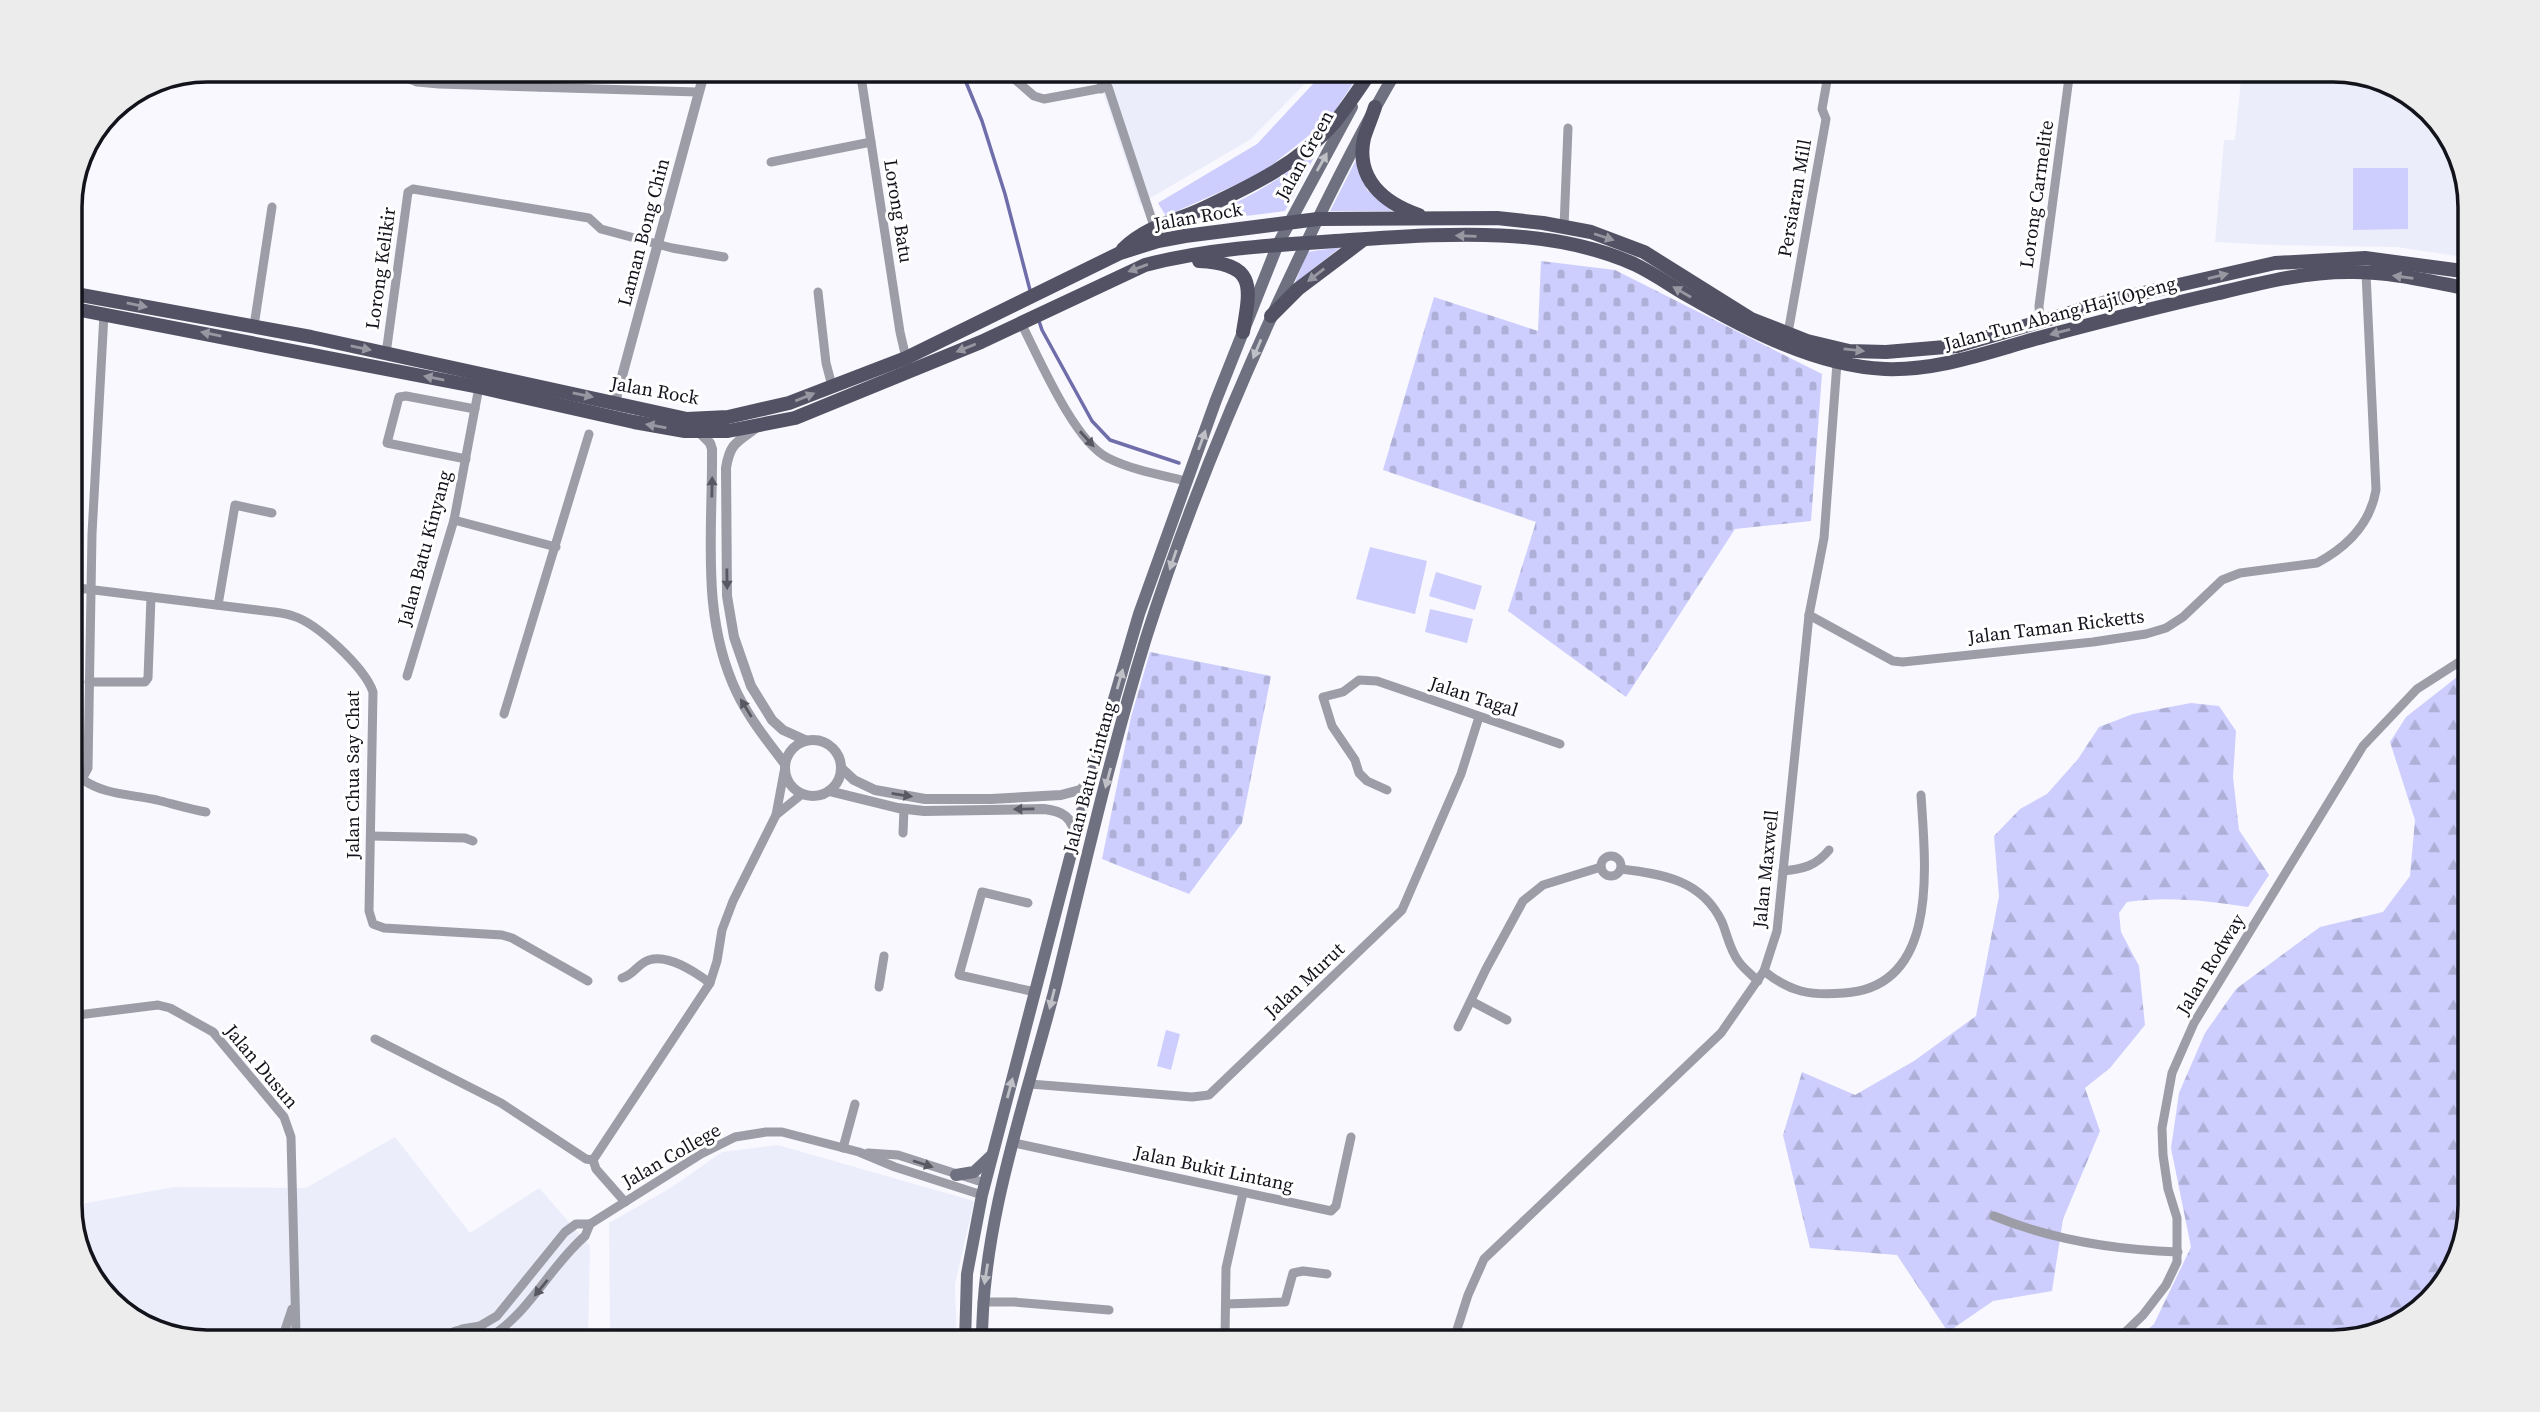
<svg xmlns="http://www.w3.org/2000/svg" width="2540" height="1412" viewBox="0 0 2540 1412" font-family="'Source Serif 4',serif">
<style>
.built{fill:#ecedfa}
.grass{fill:#cdcefd}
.forest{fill:url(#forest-firs)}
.cemetery{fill:url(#cemetery-stones)}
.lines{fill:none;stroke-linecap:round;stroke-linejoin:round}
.stream{stroke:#6f6daa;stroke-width:3.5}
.minor{stroke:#9c9da7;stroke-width:9}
.tertiary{stroke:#9c9da7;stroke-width:10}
.secondary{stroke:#707180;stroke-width:12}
.primary{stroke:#525264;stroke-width:14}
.oneway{fill:#bfbfc6}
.oneway2{fill:#9797a2}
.oneway3{fill:#585862}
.labels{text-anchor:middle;stroke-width:6;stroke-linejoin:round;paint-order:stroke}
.street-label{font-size:19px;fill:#13131c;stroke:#fff}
.rim{fill:none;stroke:#13131c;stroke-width:3.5}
</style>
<defs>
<pattern id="forest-firs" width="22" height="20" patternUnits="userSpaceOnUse" patternTransform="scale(1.75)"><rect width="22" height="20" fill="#cdcefd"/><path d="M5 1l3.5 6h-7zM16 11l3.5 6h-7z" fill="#afb0d8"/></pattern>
<pattern id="cemetery-stones" width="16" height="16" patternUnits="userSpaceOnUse" patternTransform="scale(1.75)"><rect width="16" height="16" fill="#cdcefd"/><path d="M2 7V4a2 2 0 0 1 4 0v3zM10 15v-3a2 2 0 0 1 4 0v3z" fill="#afb0d8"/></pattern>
</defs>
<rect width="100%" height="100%" fill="#f8f8fe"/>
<g class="built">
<polygon points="1106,70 1318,70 1251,139 1140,204 1103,92"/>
<polygon points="2242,70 2333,70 2394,84 2447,131 2470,198 2470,258 2397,247 2272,245 2215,242 2224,140 2235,140"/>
<polygon points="395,1137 470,1233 539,1188 590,1246 588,1342 207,1342 146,1328 93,1281 70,1214 70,1206 174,1187 306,1188"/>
<polygon points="778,1145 974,1201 955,1284 957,1342 610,1342 609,1223 672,1187 722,1152"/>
</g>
<g class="grass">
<polygon points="1326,70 1362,70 1334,112 1317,129 1262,173 1166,216 1158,203 1257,144"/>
<path d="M1324,139L1285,211L1197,222C1245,198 1288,180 1324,139Z"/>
<polygon points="1357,158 1367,190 1392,211 1330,211"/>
<polygon points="2353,168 2408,168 2408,229 2353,230"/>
<polygon points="1341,247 1295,283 1307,252"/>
<polygon points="1370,547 1427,561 1415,614 1356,599"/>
<polygon points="1436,572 1482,586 1475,610 1429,596"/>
<polygon points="1430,609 1473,619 1467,643 1425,632"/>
<polygon points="1166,1030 1180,1034 1171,1070 1157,1066"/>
</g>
<g class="forest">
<polygon points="2470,671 2470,1205 2456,1266 2409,1319 2333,1342 2134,1342 2154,1324 2191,1247 2171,1148 2179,1093 2205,1033 2236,989 2320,927 2383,912 2410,876 2415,820 2390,742 2406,717 2457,677"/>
<path d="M2191,703L2219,706L2236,731L2233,777L2239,830L2269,875L2248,907C2208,901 2168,896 2127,902L2119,913L2121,932L2139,966L2145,1025L2110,1068L2085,1088L2100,1131L2063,1219L2052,1291L1993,1301L1948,1332L1897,1255L1810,1248L1783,1135L1802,1072L1855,1095L1914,1061L1976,1016L1999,896L1994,836L2020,809L2047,794L2078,759L2099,727L2133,714Z"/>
</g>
<g class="cemetery">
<polygon points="1541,261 1615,270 1822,374 1811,521 1735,529 1626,697 1508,611 1536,522 1383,470 1434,297 1538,331"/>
<polygon points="1150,652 1271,676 1242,823 1189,894 1102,859 1131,717"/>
</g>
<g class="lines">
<g class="stream">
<polyline points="961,70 982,121 1005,194 1031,294"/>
<polyline points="1038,318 1042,330 1092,421 1110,440 1179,463"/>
</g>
<g class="minor">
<polyline points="388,70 417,82 439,84 698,92"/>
<polyline points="860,70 900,332 906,358"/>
<polyline points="1004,70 1034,96 1044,99 1108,87 1154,226"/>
<polyline points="325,76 334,70"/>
<polyline points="862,79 926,70"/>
<polyline points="455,83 455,70"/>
<polyline points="540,87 540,70"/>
<polyline points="1101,89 1103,70"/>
<polyline points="771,162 871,142"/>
<polyline points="1564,227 1568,128"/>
<polyline points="818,292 826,363 832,386"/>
<polyline points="2040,322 2039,306 2070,70"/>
<path d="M1021,323C1039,358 1074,441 1108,458C1132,470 1161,475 1186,481"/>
<polyline points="254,326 272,207"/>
<polyline points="1788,333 1826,119 1822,109 1829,70"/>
<polyline points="386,354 408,192 413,189 589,218 601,229 672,248 724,257"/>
<polyline points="466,459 387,443 399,397 406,396 475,409"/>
<polyline points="454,520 556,547"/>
<path d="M70,587L265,611C274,612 285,613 293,616C317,623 365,668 373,692L369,911L373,924L384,928L502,935L512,938L588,981"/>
<polyline points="218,605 235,505 272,513"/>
<path d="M1809,615L1893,661L1903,662L2093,642L2146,634L2166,628L2183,617L2222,580L2240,573L2317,563C2347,547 2370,525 2376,490L2366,273"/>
<polyline points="407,676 454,520 479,387"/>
<polyline points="89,682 145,682 148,678 151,597"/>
<polyline points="504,714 589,434"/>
<polyline points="82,779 88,768 92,534 104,314"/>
<path d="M82,779C104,795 130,794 157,800C173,804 189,809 206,812"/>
<polyline points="70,781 78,782 82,779"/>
<polyline points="1387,790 1367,781 1359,773 1355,760 1332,726 1323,697 1343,692 1359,680 1377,681 1560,744"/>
<polyline points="776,815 802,794"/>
<polyline points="903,833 904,809"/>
<polyline points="371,836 465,838 473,841"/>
<circle cx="1611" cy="866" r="10"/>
<path d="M1621,869C1663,874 1702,880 1722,922C1727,934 1730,951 1739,962C1744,969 1752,975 1758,981"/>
<path d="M1783,871C1803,869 1816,866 1829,850"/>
<polyline points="1028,903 982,892 959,975 1035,992"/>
<path d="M1764,971C1790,992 1810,996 1844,993C1941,987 1925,863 1921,795"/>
<path d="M622,978C634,975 637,964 649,960C669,954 695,972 710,983"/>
<polyline points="879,987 884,956"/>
<polyline points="1471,1001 1507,1020"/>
<polyline points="70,1016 158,1005 170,1008 213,1032 284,1117 291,1137 296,1334"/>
<polyline points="1458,1027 1486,969 1523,901 1543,885 1601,867"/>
<polyline points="375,1039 501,1103 586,1159 593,1160"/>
<polyline points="1030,1084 1192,1097 1209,1095 1402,910 1461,774 1479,717"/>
<polyline points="1014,1143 1331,1211 1336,1206 1351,1137"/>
<polyline points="843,1148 855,1104"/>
<polyline points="868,1153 898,1155 985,1183"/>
<polyline points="593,1160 710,983 717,961 722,930 733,901 776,815 784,772"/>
<polyline points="593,1160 596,1169 625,1202"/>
<path d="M1994,1216C2052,1240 2116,1250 2178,1252"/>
<polyline points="590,1224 701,1154 735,1137 766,1132 782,1132 859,1152 895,1167 982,1195"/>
<polyline points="982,1302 1014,1302 1109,1310"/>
<polyline points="1226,1304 1285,1302 1293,1273 1303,1271 1327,1274"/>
<polyline points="462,1329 480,1326 497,1316 565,1232 576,1224 590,1224"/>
<polyline points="283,1336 292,1309"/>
<polyline points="1225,1339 1226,1268 1243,1193"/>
<path d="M276,1342C285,1331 299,1331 308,1342"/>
<path d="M444,1342C453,1326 470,1326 479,1342"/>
<path d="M481,1342C528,1318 547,1269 585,1236L590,1224"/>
<polyline points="1453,1342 1468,1295 1484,1259 1721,1033 1764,971 1777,931 1809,615 1824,538 1837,363"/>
<polyline points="2115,1342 2143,1315 2166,1285 2177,1262 2177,1218 2168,1189 2163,1155 2162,1128 2172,1073 2194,1023 2363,746 2417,689 2470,655"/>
</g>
<g class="tertiary">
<polyline points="615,402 705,70"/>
<path d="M756,428C737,442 730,443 726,468L727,596L734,637L751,686L772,720L783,730L805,740"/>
<path d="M698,431L710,443L712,449C713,531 700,616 737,693C749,718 768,742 785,764"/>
<circle cx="813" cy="768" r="28"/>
<polyline points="841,768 854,780 875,790 925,799 991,799 1061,795 1080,790 1090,781"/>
<path d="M829,791L898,808L924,811L1044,809C1063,811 1072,817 1076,837"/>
</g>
<g class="secondary">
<polyline points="956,1175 974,1172 991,1156"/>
<polyline points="965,1342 967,1274 982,1195 1090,781 1139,614 1216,400 1278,244 1352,107"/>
<path d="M982,1342C982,1223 1024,1106 1054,992C1083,874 1110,754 1146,638C1187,509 1239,384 1297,262C1328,197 1360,132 1397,70"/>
</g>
<g class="primary">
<path d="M1375,107C1372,117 1367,128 1364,138C1355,179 1384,203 1419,215"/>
<path d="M1123,249C1148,225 1175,222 1204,208C1251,186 1299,163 1334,123C1348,106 1360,87 1372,70"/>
<path d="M1199,261C1256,264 1251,285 1243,332"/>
<polyline points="70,293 311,337 687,419 728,417 789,403 906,358 1120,253 1158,241 1185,236 1318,219 1497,218 1543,223 1591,232 1644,252 1751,319 1807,341 1849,351 1886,352 1957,346 2117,299 2275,263 2365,258 2470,272"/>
<path d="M70,308L479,387L634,422L685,431H728L795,418L981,342L1145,265C1206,249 1272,245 1335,241C1433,235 1542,223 1634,264C1653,273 1670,285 1687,295C1746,329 1816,366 1885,369C1941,371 1993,350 2046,336C2103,321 2161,306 2219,293C2264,282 2308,271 2354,272C2393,272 2432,282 2470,289"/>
<polyline points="1271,316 1298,289 1363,240"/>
</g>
</g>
<defs><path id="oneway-solid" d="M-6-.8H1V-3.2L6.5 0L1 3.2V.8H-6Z" transform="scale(1.75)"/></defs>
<g class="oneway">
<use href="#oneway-solid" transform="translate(1322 162) rotate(-61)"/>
<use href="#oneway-solid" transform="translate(1257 349) rotate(113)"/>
<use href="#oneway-solid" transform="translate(1202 440) rotate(-70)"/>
<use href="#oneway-solid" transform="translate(1173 560) rotate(109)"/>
<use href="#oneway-solid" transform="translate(1120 679) rotate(-74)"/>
<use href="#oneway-solid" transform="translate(1108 778) rotate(105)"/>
<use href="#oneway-solid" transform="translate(1052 999) rotate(104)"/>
<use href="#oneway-solid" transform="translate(1010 1088) rotate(-75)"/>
<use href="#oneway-solid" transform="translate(986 1274) rotate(99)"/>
</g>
<g class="oneway2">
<use href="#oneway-solid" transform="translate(1466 236) rotate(-178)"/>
<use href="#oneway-solid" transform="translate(1604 237) rotate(18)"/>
<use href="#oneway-solid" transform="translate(1138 268) rotate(160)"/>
<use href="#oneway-solid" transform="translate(1316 275) rotate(142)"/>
<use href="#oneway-solid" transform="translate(2218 276) rotate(-14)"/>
<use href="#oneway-solid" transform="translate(2403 277) rotate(-172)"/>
<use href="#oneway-solid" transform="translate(1682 292) rotate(-150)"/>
<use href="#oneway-solid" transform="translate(137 305) rotate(11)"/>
<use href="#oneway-solid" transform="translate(2060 332) rotate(165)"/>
<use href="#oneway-solid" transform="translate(211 334) rotate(-169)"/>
<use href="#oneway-solid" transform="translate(361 348) rotate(12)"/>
<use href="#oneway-solid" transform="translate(966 348) rotate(158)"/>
<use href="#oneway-solid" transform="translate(1854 350) rotate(6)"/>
<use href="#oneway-solid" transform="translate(434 378) rotate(-169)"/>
<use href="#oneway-solid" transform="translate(583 395) rotate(12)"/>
<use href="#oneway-solid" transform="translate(805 397) rotate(-22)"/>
<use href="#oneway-solid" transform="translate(656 426) rotate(-170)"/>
</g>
<g class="oneway3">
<use href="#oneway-solid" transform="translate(1087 439) rotate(48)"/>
<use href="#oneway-solid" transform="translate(712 487) rotate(-89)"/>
<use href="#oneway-solid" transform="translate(727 579) rotate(89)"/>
<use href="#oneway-solid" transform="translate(746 708) rotate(-122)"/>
<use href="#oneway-solid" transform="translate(902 795) rotate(9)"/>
<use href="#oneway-solid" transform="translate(1024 809) rotate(179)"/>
<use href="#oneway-solid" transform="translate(923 1164) rotate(18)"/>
<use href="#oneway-solid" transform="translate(541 1288) rotate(129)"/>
</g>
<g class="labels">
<g class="street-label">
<text transform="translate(1304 155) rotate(-61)" y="7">Jalan Green</text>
<text transform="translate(2036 194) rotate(-82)" y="7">Lorong Carmelite</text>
<text transform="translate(1794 198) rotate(-80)" y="7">Persiaran Mill</text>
<text transform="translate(899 211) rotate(81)" y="7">Lorong Batu</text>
<text transform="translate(1198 216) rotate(-10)" y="7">Jalan Rock</text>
<text transform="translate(643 232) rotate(-75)" y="7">Laman Bong Chin</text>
<text transform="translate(380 268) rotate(-82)" y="7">Lorong Kelikir</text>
<text transform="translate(2060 313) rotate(-15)" y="7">Jalan Tun Abang Haji Openg</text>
<text transform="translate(655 390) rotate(10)" y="7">Jalan Rock</text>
<text transform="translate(424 548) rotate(-75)" y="7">Jalan Batu Kinyang</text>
<text transform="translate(2056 626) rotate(-7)" y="7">Jalan Taman Ricketts</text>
<text transform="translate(1474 696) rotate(18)" y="7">Jalan Tagal</text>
<text transform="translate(352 775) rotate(-90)" y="7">Jalan Chua Say Chat</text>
<text transform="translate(1089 777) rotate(-75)" y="7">Jalan Batu Lintang</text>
<text transform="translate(1765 869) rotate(-84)" y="7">Jalan Maxwell</text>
<text transform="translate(2210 964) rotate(-59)" y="7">Jalan Rodway</text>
<text transform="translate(1304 980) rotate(-43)" y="7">Jalan Murut</text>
<text transform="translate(262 1066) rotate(50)" y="7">Jalan Dusun</text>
<text transform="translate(671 1155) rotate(-30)" y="7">Jalan College</text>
<text transform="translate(1214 1168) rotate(12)" y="7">Jalan Bukit Lintang</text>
</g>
</g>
<path d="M0 0H2540V1412H0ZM207 82H2333A125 125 0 0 1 2458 207V1205A125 125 0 0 1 2333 1330H207A125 125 0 0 1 82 1205V207A125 125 0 0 1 207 82Z" fill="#ececed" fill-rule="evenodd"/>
<path class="rim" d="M207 82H2333A125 125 0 0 1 2458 207V1205A125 125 0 0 1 2333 1330H207A125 125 0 0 1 82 1205V207A125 125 0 0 1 207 82Z"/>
</svg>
